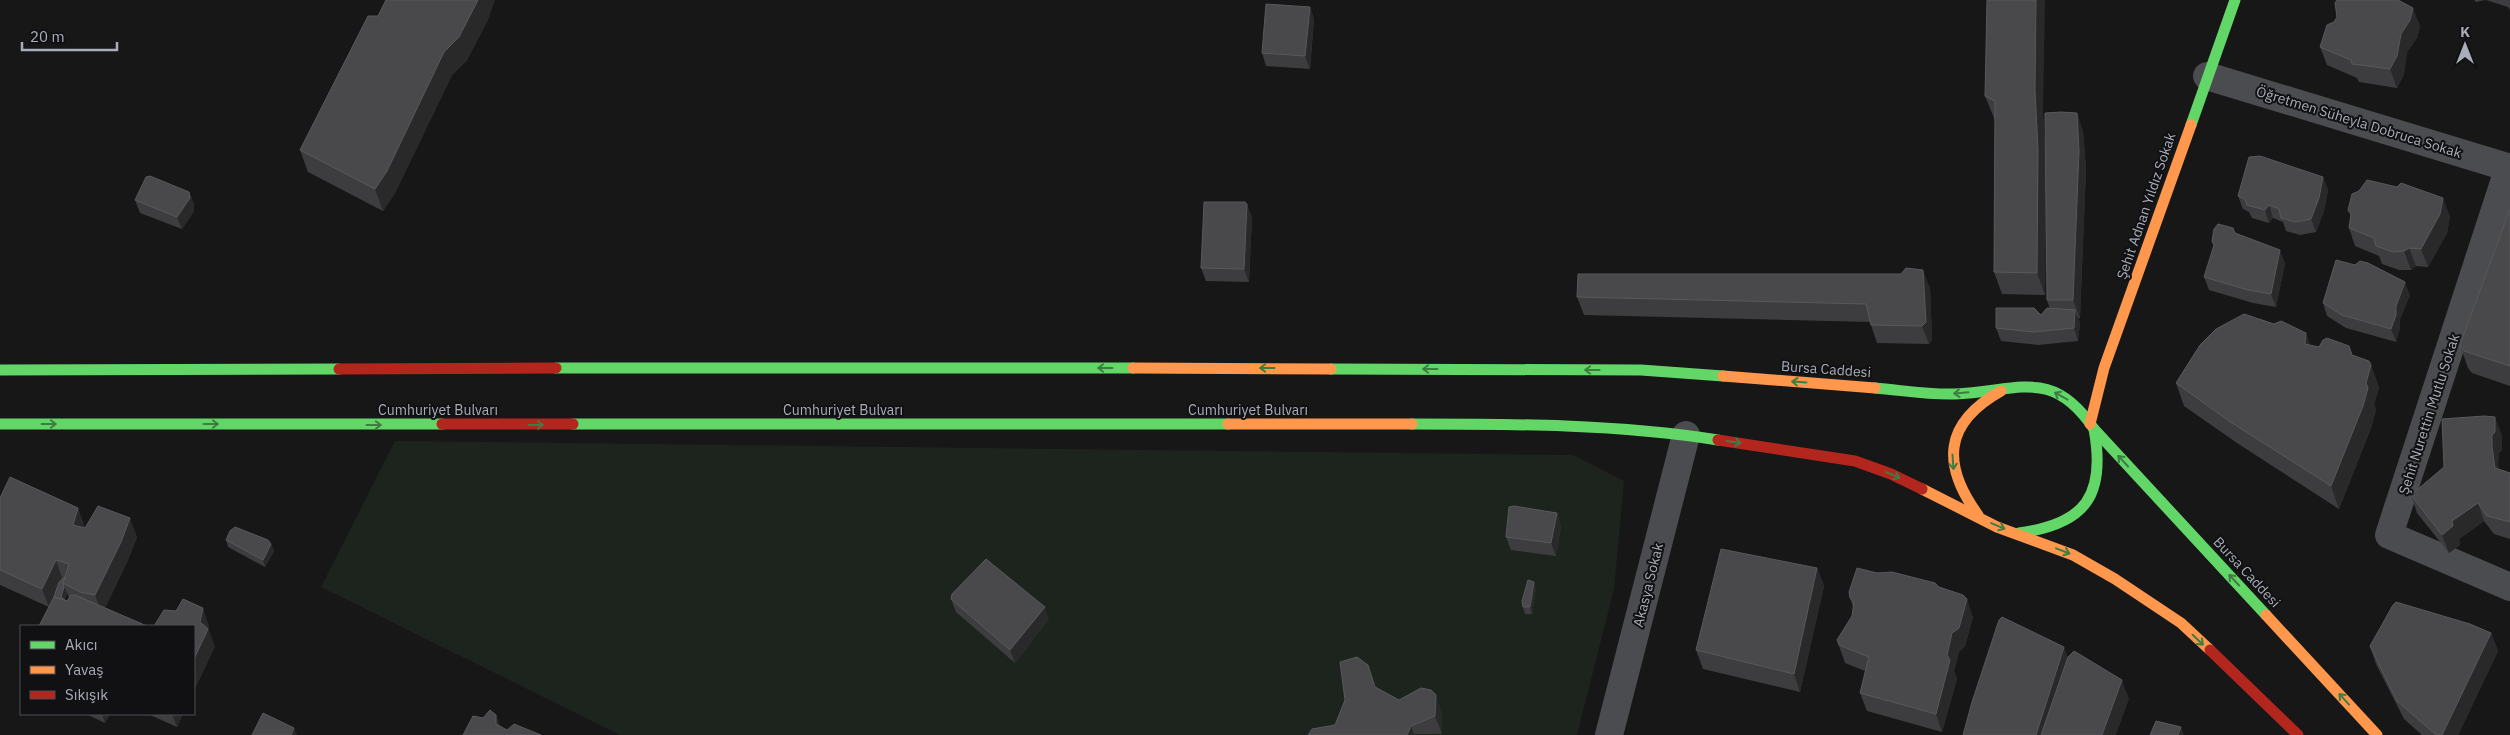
<svg xmlns="http://www.w3.org/2000/svg" width="2510" height="735" viewBox="0 0 2510 735" font-family="'IBM Plex Sans',sans-serif">
<style>
.green{fill:#1d241e}
.lines{fill:none;stroke-linecap:round;stroke-linejoin:round}
.street{stroke:#4b4c50;stroke-width:28}
.fast{stroke:#63d668;stroke-width:11}
.slow{stroke:#ff974d;stroke-width:11}
.jam{stroke:#b3261e;stroke-width:11}
.wall{fill:#3d3d3f;fill-rule:evenodd}
.shaded-wall{fill:#29292a}
.building{fill:#49494c;stroke:#58595d}
.oneway{stroke:#3e7d42}
.labels{text-anchor:middle;stroke-width:4;stroke-linejoin:round;paint-order:stroke}
.street-label{font-size:14px;fill:#a8adb8;stroke:#111113}
</style>
<rect width="100%" height="100%" fill="#171717"/>
<polygon class="green" points="395,441 1573,455 1624,481 1614,589 1577,735 620,735 321,587"/>
<g class="lines">
<g class="street">
<polyline points="2207,76 2510,168"/>
<polyline points="2509,167 2389,535 2510,587"/>
<polyline points="1609,735 1686,435"/>
</g>
<g class="fast">
<polyline points="2191,125 2235,0"/>
<polyline points="556,368 1133,368"/>
<polyline points="1331,369 1641,370 1723,376"/>
<polyline points="0,370 339,369"/>
<path d="M1875,388C1901,390 1928,395 1955,394C2017,392 2052,366 2094,429L2266,615"/>
<polyline points="0,424 442,424"/>
<polyline points="573,424 1228,424"/>
<path d="M1412,424C1514,424 1618,424 1718,440"/>
<path d="M2019,533C2086,524 2106,495 2094,429"/>
</g>
<g class="slow">
<polyline points="1133,368 1331,369"/>
<polyline points="1723,376 1875,388"/>
<polyline points="1228,424 1412,424"/>
<polyline points="2090,424 2104,368 2191,125"/>
<polyline points="1922,489 1997,527 2073,555 2115,579 2181,623 2210,650"/>
<path d="M1978,515C1941,464 1944,423 2001,391"/>
<polyline points="2266,615 2377,735"/>
</g>
<g class="jam">
<polyline points="339,369 556,368"/>
<polyline points="442,424 573,424"/>
<polyline points="1718,440 1855,461 1891,474 1922,489"/>
<polyline points="2210,650 2298,735"/>
</g>
</g>
<g class="wall">
<polygon points="2474,0 2510,0 2510,10 2508,7 2486,0 2476,2"/>
<polygon points="1310,7 1314,19 1310,69 1266,66 1262,53"/>
<polygon points="488,20 467,60 452,75 395,193 383,211 308,172 300,150"/>
<polygon points="2420,26 2417,38 2407,52 2404,74 2397,88 2359,82 2357,78 2327,65 2320,47"/>
<polygon points="1985,96 2043,113 2046,172 2083,131 2086,169 2080,318 2078,318 2080,323 2078,341 2038,345 2001,341 1996,328 2041,315 2050,309 2047,300 2046,173 2045,295 2002,294 1994,272 1995,119 1994,118"/>
<polygon points="2323,177 2328,190 2324,211 2316,232 2300,235 2286,231 2283,222 2273,218 2269,223 2252,218 2249,212 2243,209 2238,196"/>
<polygon points="189,192 194,205 194,211 182,229 140,213 135,200"/>
<polygon points="2510,209 2510,386 2472,373 2468,368 2460,345"/>
<polygon points="2348,210 2450,216 2447,233 2428,267 2416,266 2411,270 2399,270 2382,264 2379,256 2355,246 2349,228 2351,216"/>
<polygon points="1252,217 1249,282 1206,281 1201,268"/>
<polygon points="2235,233 2285,263 2276,307 2253,303 2209,290 2204,277 2214,246 2212,241"/>
<polygon points="1930,288 1932,340 1929,344 1877,343 1870,322 1584,315 1577,297"/>
<polygon points="2410,295 2400,319 2400,328 2396,342 2346,328 2327,316 2323,303"/>
<polygon points="2274,324 2306,333 2310,345 2352,355 2371,365 2379,388 2374,404 2376,410 2371,428 2339,509 2237,443 2184,406 2176,383"/>
<polygon points="2502,435 2502,450 2499,453 2498,465 2499,469 2510,473 2510,539 2494,534 2484,521 2459,539 2460,545 2449,553 2417,513 2411,495"/>
<path d="M0,498L78,508L84,528L137,537L128,560L105,608L49,607L0,585ZM67,593L69,598L67,601L65,600Z"/>
<polygon points="1557,513 1561,526 1556,556 1511,550 1506,537"/>
<polygon points="226,540 271,544 274,551 265,567 228,547"/>
<polygon points="1817,568 1824,586 1800,692 1703,669 1696,650"/>
<polygon points="1939,587 1973,617 1965,646 1959,652 1954,671 1957,679 1942,732 1867,711 1860,693 1865,671 1845,663 1837,640 1852,616 1853,607 1850,598"/>
<polygon points="1536,588 1532,614 1525,614 1523,607"/>
<polygon points="951,599 1049,619 1015,663 956,612"/>
<polygon points="2491,633 2498,651 2458,735 2422,735 2404,719 2376,664 2370,646"/>
<polygon points="1376,687 1399,700 1442,713 1442,734 1308,735 1335,725"/>
<polygon points="86,714 110,714 105,723"/>
<polygon points="148,714 183,714 177,727"/>
</g>
<g class="shaded-wall">
<polygon points="478,0 495,0 488,20 467,60 452,75 395,193 383,211 375,189 444,52"/>
<polygon points="2036,0 2045,0 2043,113 2046,172 2045,295 2037,273 2035,91"/>
<polygon points="1310,7 1314,19 1310,69 1305,56"/>
<polygon points="2413,8 2420,26 2417,38 2407,52 2404,74 2397,88 2390,69 2401,34"/>
<polygon points="2077,113 2083,131 2086,169 2080,318 2073,300"/>
<polygon points="2323,177 2328,190 2324,211 2316,232 2311,219"/>
<polygon points="189,192 194,205 194,211 182,229 177,217"/>
<polygon points="2443,198 2450,216 2447,233 2428,267 2421,249"/>
<polygon points="1247,204 1252,217 1249,282 1244,269"/>
<polygon points="2269,205 2273,218 2269,223 2265,210"/>
<polygon points="2409,248 2416,266 2411,270 2404,251"/>
<polygon points="2280,250 2285,263 2276,307 2271,294"/>
<polygon points="1923,270 1930,288 1932,340 1929,344 1922,326"/>
<polygon points="2405,282 2410,295 2400,319 2400,328 2396,342 2391,329 2396,306"/>
<polygon points="2075,310 2080,323 2078,341 2074,328"/>
<polygon points="2306,333 2314,356 2305,344"/>
<polygon points="2371,365 2379,388 2374,404 2376,410 2371,428 2339,509 2331,486 2366,383"/>
<polygon points="2495,417 2502,435 2502,450 2499,453 2498,465 2502,486 2495,468 2492,447 2492,435"/>
<polygon points="2478,503 2484,521 2459,539 2460,545 2449,553 2442,535 2452,521"/>
<polygon points="78,508 85,527 80,543 73,525"/>
<polygon points="1557,513 1561,526 1556,556 1551,543"/>
<polygon points="130,518 137,537 128,560 102,614 95,595"/>
<polygon points="271,544 274,551 265,567 263,560"/>
<polygon points="56,560 62,578 49,607 42,589"/>
<polygon points="1817,568 1824,586 1800,692 1794,674"/>
<polygon points="1534,582 1536,588 1532,614 1530,607"/>
<polygon points="64,587 67,593 63,604 61,597"/>
<polygon points="1967,599 1973,617 1965,646 1959,652 1954,671 1957,679 1942,732 1936,714 1947,655 1952,633"/>
<polygon points="1045,607 1049,619 1015,663 1010,650"/>
<polygon points="203,608 209,626 209,630 215,647 194,691 194,659"/>
<polygon points="2491,633 2498,651 2458,735 2442,735"/>
<polygon points="2064,647 2071,665 2048,735 2036,735"/>
<polygon points="2122,680 2129,699 2116,735 2102,735"/>
<polygon points="1436,695 1442,713 1442,734 1435,716"/>
<polygon points="102,714 110,714 105,723"/>
<polygon points="172,714 183,714 177,727"/>
<polygon points="496,715 503,733 496,724"/>
<polygon points="1411,726 1414,735 1407,735"/>
<polygon points="2181,727 2184,735 2178,735"/>
<polygon points="294,728 297,735 291,735"/>
</g>
<g class="building">
<polygon points="386,0 478,0 459,37 444,52 387,171 375,189 300,150 368,16 378,16"/>
<polygon points="1987,0 2036,0 2035,91 2038,150 2037,273 1994,272 1995,101 1985,96"/>
<polygon points="2337,0 2398,0 2413,8 2410,20 2401,34 2397,56 2390,69 2352,64 2351,60 2320,47 2327,25 2334,22 2337,17 2335,3"/>
<polygon points="1266,4 1310,7 1305,56 1262,53"/>
<polygon points="2061,112 2077,113 2079,151 2073,300 2047,300 2045,113"/>
<polygon points="2260,156 2323,177 2319,198 2311,219 2295,222 2281,218 2279,209 2269,205 2265,210 2247,205 2245,199 2238,196 2249,157"/>
<polygon points="150,176 189,192 190,198 177,217 135,200 146,177"/>
<polygon points="2367,180 2397,187 2401,183 2443,198 2440,214 2421,249 2409,248 2404,251 2393,252 2376,246 2374,238 2349,228 2351,214 2348,210 2352,194 2359,191"/>
<polygon points="1204,202 1245,202 1247,204 1244,269 1201,268"/>
<polygon points="2510,209 2510,366 2464,351 2460,345"/>
<polygon points="2218,224 2233,228 2235,233 2280,250 2271,294 2248,290 2204,277 2214,245 2212,241 2214,229"/>
<polygon points="2336,260 2355,265 2360,261 2368,263 2405,282 2396,306 2396,315 2391,329 2342,315 2323,303"/>
<polygon points="1906,268 1923,270 1926,322 1922,326 1871,325 1866,304 1577,297 1578,274 1901,274"/>
<polygon points="1996,308 2034,308 2041,315 2047,308 2075,310 2074,328 2033,332 1996,328"/>
<polygon points="2244,314 2274,324 2281,321 2306,333 2305,344 2319,347 2323,340 2327,338 2349,346 2352,355 2369,361 2371,365 2366,383 2368,388 2363,406 2331,486 2229,421 2176,383 2200,345 2216,329"/>
<polygon points="2484,416 2495,417 2495,432 2492,435 2492,447 2495,468 2510,473 2510,522 2487,516 2478,503 2452,521 2453,526 2442,535 2411,495 2444,467 2442,419"/>
<polygon points="10,477 78,508 73,525 85,528 98,506 130,518 121,542 95,595 80,592 63,583 69,564 56,560 42,589 0,570 0,498"/>
<polygon points="1514,506 1557,513 1551,543 1506,537 1509,507"/>
<polygon points="235,527 268,540 271,544 263,560 226,540 230,531"/>
<polygon points="1721,549 1817,568 1794,674 1696,650"/>
<polygon points="986,559 1045,607 1010,650 951,599 952,594"/>
<polygon points="1857,568 1877,573 1892,572 1935,583 1939,587 1963,595 1967,599 1959,628 1952,633 1947,655 1950,660 1936,714 1860,693 1869,657 1839,645 1837,640 1852,616 1854,602 1850,598 1849,592"/>
<polygon points="65,577 63,583 64,587 61,597 66,601 54,597 59,582"/>
<polygon points="1528,580 1534,582 1530,607 1523,607 1522,601"/>
<polygon points="71,595 75,595 147,626 39,626 54,597 67,601"/>
<polygon points="183,599 203,608 200,622 208,629 194,659 194,626 154,626 164,610 176,611"/>
<polygon points="2396,602 2470,624 2491,633 2442,735 2438,735 2434,733 2397,701 2370,646 2393,605"/>
<polygon points="2002,617 2064,647 2036,735 1963,735 1972,702 1999,620"/>
<polygon points="2074,651 2122,680 2102,735 2041,735 2068,657"/>
<polygon points="1357,657 1368,665 1375,687 1399,700 1421,688 1431,690 1436,695 1435,716 1411,726 1407,735 1308,735 1312,729 1335,725 1345,700 1340,662"/>
<polygon points="490,710 496,715 496,724 507,730 514,724 541,735 463,735 473,716 483,718"/>
<polygon points="263,713 294,728 291,735 252,735"/>
<polygon points="2156,721 2181,727 2178,735 2150,735"/>
</g>
<defs><path id="oneway-shaft" d="M-6 0H5M1.5-3L5.5 0L1.5 3" fill="none" stroke-width="1.6" stroke-linecap="round" stroke-linejoin="round" transform="scale(1.25)"/></defs>
<g class="oneway">
<use href="#oneway-shaft" transform="translate(1105 368) rotate(-180)"/>
<use href="#oneway-shaft" transform="translate(1267 368) rotate(-180)"/>
<use href="#oneway-shaft" transform="translate(1430 369) rotate(-180)"/>
<use href="#oneway-shaft" transform="translate(1592 370) rotate(-180)"/>
<use href="#oneway-shaft" transform="translate(1799 382) rotate(-176)"/>
<use href="#oneway-shaft" transform="translate(1961 393) rotate(175)"/>
<use href="#oneway-shaft" transform="translate(2061 396) rotate(-151)"/>
<use href="#oneway-shaft" transform="translate(49 424)"/>
<use href="#oneway-shaft" transform="translate(211 424)"/>
<use href="#oneway-shaft" transform="translate(374 425)"/>
<use href="#oneway-shaft" transform="translate(536 425)"/>
<use href="#oneway-shaft" transform="translate(1734 442) rotate(8)"/>
<use href="#oneway-shaft" transform="translate(2123 461) rotate(-133)"/>
<use href="#oneway-shaft" transform="translate(1953 462) rotate(86)"/>
<use href="#oneway-shaft" transform="translate(1893 475) rotate(23)"/>
<use href="#oneway-shaft" transform="translate(1998 526) rotate(23)"/>
<use href="#oneway-shaft" transform="translate(2063 551) rotate(21)"/>
<use href="#oneway-shaft" transform="translate(2234 580) rotate(-133)"/>
<use href="#oneway-shaft" transform="translate(2198 640) rotate(44)"/>
<use href="#oneway-shaft" transform="translate(2344 699) rotate(-132)"/>
</g>
<g class="labels">
<g class="street-label">
<text transform="translate(2359 122) rotate(17)" y="5">Öğretmen Süheyla Dobruca Sokak</text>
<text transform="translate(2146 206) rotate(-71)" y="5">Şehit Adnan Yıldız Sokak</text>
<text transform="translate(1826 369) rotate(4)" y="5">Bursa Caddesi</text>
<text x="438" y="415">Cumhuriyet Bulvarı</text>
<text x="843" y="415">Cumhuriyet Bulvarı</text>
<text x="1248" y="415">Cumhuriyet Bulvarı</text>
<text transform="translate(2429 414) rotate(-72)" y="5">Şehit Nurettin Mutlu Sokak</text>
<text transform="translate(2247 572) rotate(47)" y="5">Bursa Caddesi</text>
<text transform="translate(1648 585) rotate(-76)" y="5">Akasya Sokak</text>
</g>
</g>
<rect x="20" y="625" width="175" height="90" fill="#111113" stroke="#4d4f55"/>
<rect x="30" y="641" width="25" height="8" fill="#63d668" stroke="#4d4f55"/>
<text x="65" y="650" font-size="15" fill="#a8adb8">Akıcı</text>
<rect x="30" y="666" width="25" height="8" fill="#ff974d" stroke="#4d4f55"/>
<text x="65" y="675" font-size="15" fill="#a8adb8">Yavaş</text>
<rect x="30" y="691" width="25" height="8" fill="#b3261e" stroke="#4d4f55"/>
<text x="65" y="700" font-size="15" fill="#a8adb8">Sıkışık</text>
<g transform="translate(2465 45)" stroke="#111113" stroke-width="4" paint-order="stroke">
<path d="M0-4L9 19L0 12L-9 19Z" fill="#a8adb8"/>
<text y="-8" font-size="14" font-weight="bold" text-anchor="middle" fill="#a8adb8">K</text>
</g>
<path d="M22 42v8h95v-8" fill="none" stroke="#a8adb8" stroke-width="2.5"/>
<text x="30" y="42" font-size="15" fill="#a8adb8" stroke="#111113" stroke-width="4" paint-order="stroke">20 m</text>
</svg>
